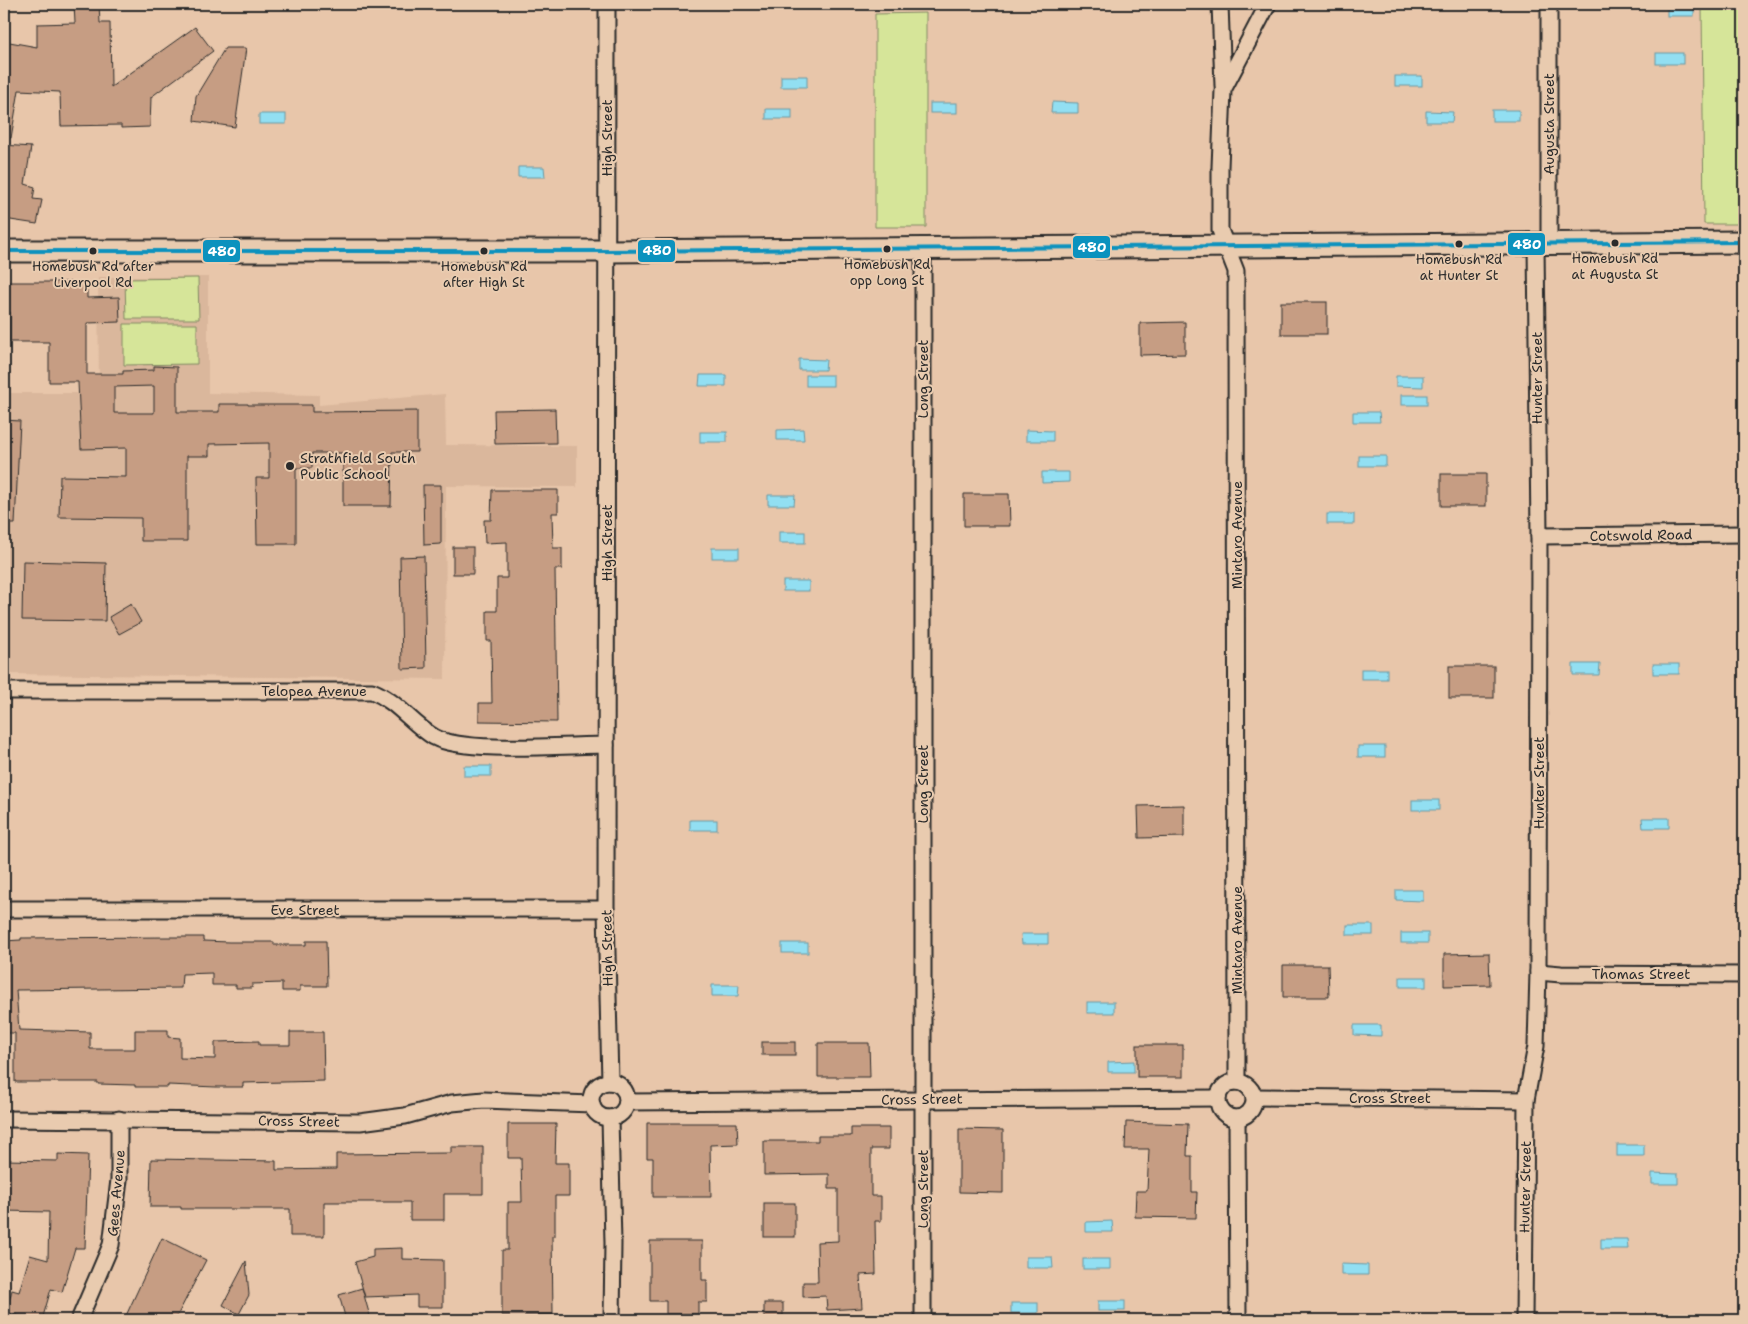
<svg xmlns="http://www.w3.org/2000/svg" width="1748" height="1324" viewBox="0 0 1748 1324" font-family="'Shantell Sans',sans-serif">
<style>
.built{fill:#dab79c}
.green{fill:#d6e599;stroke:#808862}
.water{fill:#92dff2;stroke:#6997a2}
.building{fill:#c69d83;stroke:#2b2b2b;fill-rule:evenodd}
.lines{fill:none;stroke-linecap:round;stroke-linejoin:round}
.street-casing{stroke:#2b2b2b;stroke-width:19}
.secondary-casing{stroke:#2b2b2b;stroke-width:25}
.street{stroke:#e9cbaf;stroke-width:15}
.secondary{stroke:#e9cbaf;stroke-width:21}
.bus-1-casing{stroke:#e9cbaf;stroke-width:8}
.bus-1{stroke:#0b92be;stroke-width:4}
.bus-dot{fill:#2b2b2b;stroke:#e9cbaf;stroke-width:2}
.labels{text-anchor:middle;stroke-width:4;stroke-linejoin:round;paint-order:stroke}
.bus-label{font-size:13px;fill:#2b2b2b;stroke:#e9cbaf}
.street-label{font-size:14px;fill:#2b2b2b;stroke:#e9cbaf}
.poi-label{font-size:14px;fill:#2b2b2b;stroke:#e9cbaf;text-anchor:start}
.line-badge{stroke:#e9cbaf;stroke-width:2}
.badge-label{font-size:14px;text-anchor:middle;font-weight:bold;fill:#fff}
</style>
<rect width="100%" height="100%" fill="#e8c6aa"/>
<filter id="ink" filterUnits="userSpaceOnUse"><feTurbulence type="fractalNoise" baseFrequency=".02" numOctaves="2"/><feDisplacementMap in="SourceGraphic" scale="10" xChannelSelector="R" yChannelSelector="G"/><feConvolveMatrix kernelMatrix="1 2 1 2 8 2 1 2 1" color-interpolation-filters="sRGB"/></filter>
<g filter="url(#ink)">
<polygon class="built" points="98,277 208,277 208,393 319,395 319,405 445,394 446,445 577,446 577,487 446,486 445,679 4,674 4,393 99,393"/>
<g class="green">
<polygon points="1702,4 1744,4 1744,224 1704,224"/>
<polygon points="926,13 926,227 875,227 875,14"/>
<polygon points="198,278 199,319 126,319 125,279"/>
<polygon points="124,324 197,324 197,364 124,365"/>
</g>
<g class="water">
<rect x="1667" y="6" width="27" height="10"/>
<rect x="1656" y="53" width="27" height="11"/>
<rect x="781" y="76" width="26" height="11"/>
<rect x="1395" y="76" width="27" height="10"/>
<polygon points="1052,102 1078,103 1078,113 1051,113"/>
<rect x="930" y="103" width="27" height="10"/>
<rect x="766" y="109" width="26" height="10"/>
<rect x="1492" y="110" width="27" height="11"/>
<polygon points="1426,111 1453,112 1452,122 1426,122"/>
<rect x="259" y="114" width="27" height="10"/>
<polygon points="518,167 544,167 545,177 518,177"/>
<polygon points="799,359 826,360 825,370 799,370"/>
<polygon points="700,375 726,375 726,386 699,386"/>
<rect x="806" y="375" width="27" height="11"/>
<polygon points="1396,376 1423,376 1423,387 1396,386"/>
<rect x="1401" y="395" width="26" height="10"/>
<polygon points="1353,412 1379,412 1380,422 1353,422"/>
<polygon points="803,429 804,440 777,440 777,430"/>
<polygon points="1026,430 1053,431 1053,441 1026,441"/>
<rect x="700" y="432" width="27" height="10"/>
<rect x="1359" y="456" width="27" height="10"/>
<polygon points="1042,472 1069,472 1069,482 1042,483"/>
<polygon points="768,495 795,495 794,505 768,505"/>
<rect x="1327" y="514" width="27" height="10"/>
<rect x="779" y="532" width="26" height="11"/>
<rect x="712" y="548" width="27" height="10"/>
<rect x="783" y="581" width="26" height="10"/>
<polygon points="1573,664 1600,664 1599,675 1573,675"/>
<rect x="1653" y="664" width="26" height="10"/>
<rect x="1361" y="669" width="26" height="10"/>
<rect x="1358" y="746" width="27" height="11"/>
<rect x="464" y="766" width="27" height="10"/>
<rect x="1412" y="800" width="27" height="10"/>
<polygon points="1642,818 1669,818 1669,828 1643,828"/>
<rect x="690" y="820" width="27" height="10"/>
<polygon points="1396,890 1423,890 1423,901 1396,900"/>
<rect x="1347" y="925" width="26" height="10"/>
<rect x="1401" y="933" width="27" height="10"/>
<polygon points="1021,934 1048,934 1048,944 1022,944"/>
<rect x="782" y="943" width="26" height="10"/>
<rect x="1400" y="977" width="26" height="10"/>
<polygon points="712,985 739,985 738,996 712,996"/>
<rect x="1087" y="1002" width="27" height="11"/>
<polygon points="1354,1025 1381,1025 1381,1036 1354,1035"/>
<polygon points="1134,1061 1134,1072 1108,1072 1108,1062"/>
<rect x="1617" y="1145" width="27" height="11"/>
<polygon points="1652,1173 1678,1174 1678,1184 1652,1184"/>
<polygon points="1112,1221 1113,1232 1086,1232 1086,1222"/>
<polygon points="1601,1239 1627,1239 1628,1249 1601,1249"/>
<polygon points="1026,1257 1052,1257 1053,1268 1026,1268"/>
<rect x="1083" y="1259" width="27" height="10"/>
<polygon points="1341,1264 1368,1265 1368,1275 1341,1275"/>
<rect x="1098" y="1301" width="27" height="10"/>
<rect x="1011" y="1303" width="27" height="10"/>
</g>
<g class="building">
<polygon points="74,4 99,4 100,23 110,23 111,87 195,27 213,51 151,97 150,127 121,128 121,125 61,126 60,92 19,90 11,138 4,137 4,41 37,47 37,24 75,23"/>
<polygon points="225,48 246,48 235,127 194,121 196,96"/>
<polygon points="4,145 31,147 25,184 35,187 33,199 42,200 37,224 4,219"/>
<path d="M4,282H87V298L119,297L120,322L87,323V374H123V371L154,370V366L177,367V412H219V404H248V405H312V412L417,411V452H392L391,506H343V453H312V468H296V544H257L256,478H269V443L209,444V456H187V541H141V518L59,517L60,476L126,477V448L81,449L78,382H49V342H10V312L4,311ZM154,386V413H114V387Z"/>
<rect x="1281" y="302" width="46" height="32"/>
<polygon points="1185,322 1185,354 1140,355 1140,323"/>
<polygon points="555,409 556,443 495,444 494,410"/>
<polygon points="4,420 20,421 15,524 4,524"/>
<rect x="1441" y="474" width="45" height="32"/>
<polygon points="423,485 441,485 441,544 424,545"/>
<polygon points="492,490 558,490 558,513 552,513 553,548 562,548 562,569 555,569 557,722 479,721 479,703 492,703 491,641 487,641 487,611 497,611 497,578 507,578 507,542 485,543 484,520 491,520"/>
<polygon points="964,494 1009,494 1010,526 964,526"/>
<rect x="453" y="547" width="20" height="27"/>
<polygon points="424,556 426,668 402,669 400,557"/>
<polygon points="23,561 106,563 105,621 22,620"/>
<polygon points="131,604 141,622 119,634 109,617"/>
<rect x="1449" y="666" width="45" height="32"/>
<polygon points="1184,805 1184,837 1139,838 1138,806"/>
<polygon points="166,937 203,937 203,941 229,942 274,942 274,945 306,945 306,941 326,941 327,986 300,986 300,991 282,991 282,983 252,984 252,988 236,988 236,985 212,985 212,973 182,974 181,988 16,990 19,1030 90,1032 90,1049 135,1049 135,1030 168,1030 168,1037 180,1038 180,1058 215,1059 215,1042 259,1041 259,1045 290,1045 290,1032 323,1032 324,1081 243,1083 243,1087 216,1087 168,1085 168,1087 135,1087 135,1085 98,1084 98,1082 15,1082 15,1033 4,1033 4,941 21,940 21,938"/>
<polygon points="1489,953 1490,985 1444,986 1444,954"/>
<polygon points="1283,965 1328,965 1329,997 1283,997"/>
<rect x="762" y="1042" width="33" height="13"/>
<polygon points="818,1043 869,1043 870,1077 818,1077"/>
<rect x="1137" y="1045" width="46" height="32"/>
<polygon points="1126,1122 1188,1124 1187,1156 1192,1156 1192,1192 1197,1192 1196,1218 1135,1217 1136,1191 1147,1191 1149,1149 1125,1149"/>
<polygon points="647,1123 737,1123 738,1144 710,1145 711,1197 653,1197 653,1158 647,1158"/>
<polygon points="508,1124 556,1124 555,1163 569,1163 569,1196 555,1196 555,1236 552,1236 553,1315 502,1315 502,1250 508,1250 508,1202 522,1202 521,1158 508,1158"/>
<polygon points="851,1128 889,1128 889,1149 871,1149 871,1196 881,1196 881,1221 875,1221 876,1274 860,1275 862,1308 827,1310 826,1296 803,1297 803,1282 818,1282 817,1242 838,1241 838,1189 829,1189 829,1174 764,1175 764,1141 818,1141 818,1136 851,1136"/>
<polygon points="959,1129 1003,1130 1003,1193 959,1192"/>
<polygon points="451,1147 483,1147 483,1194 444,1194 444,1220 410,1220 410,1202 324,1202 324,1236 290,1236 290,1209 181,1209 181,1207 150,1207 151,1159 276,1161 276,1170 336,1169 336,1154 451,1153"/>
<polygon points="58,1154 88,1155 85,1248 75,1248 62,1292 51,1289 42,1320 33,1320 6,1312 12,1290 19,1292 30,1255 48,1260 49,1212 4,1211 4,1160 58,1161"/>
<rect x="764" y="1203" width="31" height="34"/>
<polygon points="162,1238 206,1260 175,1320 124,1320"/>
<polygon points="650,1241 702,1241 702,1280 707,1280 707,1302 698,1302 698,1314 666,1314 666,1301 650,1301"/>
<polygon points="402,1248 402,1259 443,1260 443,1307 417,1307 417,1295 365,1297 355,1262 373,1257 373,1249"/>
<polygon points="246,1261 249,1295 239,1314 223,1305"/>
<polygon points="362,1288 371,1320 346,1320 339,1295"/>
<rect x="764" y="1303" width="19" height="17"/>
</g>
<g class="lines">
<defs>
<g id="street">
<polyline points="607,4 606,909 610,1082"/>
<polyline points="1220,4 1223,86"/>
<polyline points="1549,244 1549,4"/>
<polyline points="923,248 923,1320"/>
<polyline points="1539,536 1744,534"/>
<path d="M4,691H372C397,701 412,724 434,737C465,754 567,745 606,745"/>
<polyline points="4,909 606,909"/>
<polyline points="1538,972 1561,974 1744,975"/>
<polyline points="1237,1082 1236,271 1220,230 1220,167 1223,90 1268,4"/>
<circle cx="1236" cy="1100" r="18"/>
<circle cx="609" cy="1100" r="18"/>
<polyline points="1254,1097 1526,1100"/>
<polyline points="627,1102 1218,1098"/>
<polyline points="610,1118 613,1243 612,1320"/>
<polyline points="1237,1118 1238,1320"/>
<polyline points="4,1119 360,1122 405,1116 452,1103 484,1100 592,1104"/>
<polyline points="79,1320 111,1245 119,1180 119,1119"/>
<polyline points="1524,1320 1526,1100 1536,1046 1538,972 1539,536 1536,244"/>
</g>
<polyline id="secondary" points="4,251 607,251 1744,242"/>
</defs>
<use href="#street" class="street-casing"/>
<use href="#secondary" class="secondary-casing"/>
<use href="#street" class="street"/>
<use href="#secondary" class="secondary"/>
<defs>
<polyline id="bus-1" points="4,251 607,251 1744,242"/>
</defs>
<use href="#bus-1" class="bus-1-casing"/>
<use href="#bus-1" class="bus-1"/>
</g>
</g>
<g class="bus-dot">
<circle cx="1615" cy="243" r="4.5"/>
<circle cx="1459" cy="244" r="4.5"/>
<circle cx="887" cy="249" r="4.5"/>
<circle cx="93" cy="251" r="4.5"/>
<circle cx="484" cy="251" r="4.5"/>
<circle cx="290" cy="466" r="5"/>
</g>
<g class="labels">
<g class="bus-label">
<text x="1615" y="263">Homebush Rd<tspan x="1615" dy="16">at Augusta St</tspan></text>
<text x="1459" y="264">Homebush Rd<tspan x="1459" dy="16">at Hunter St</tspan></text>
<text x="887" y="269">Homebush Rd<tspan x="887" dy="16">opp Long St</tspan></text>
<text x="93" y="271">Homebush Rd after<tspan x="93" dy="16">Liverpool Rd</tspan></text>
<text x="484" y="271">Homebush Rd<tspan x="484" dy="16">after High St</tspan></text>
</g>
<g class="street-label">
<text transform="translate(1549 124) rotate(-90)" y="5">Augusta Street</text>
<text transform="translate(607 138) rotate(-90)" y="5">High Street</text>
<text transform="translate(1537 378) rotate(-90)" y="5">Hunter Street</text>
<text transform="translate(923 379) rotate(-90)" y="5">Long Street</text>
<text transform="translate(1237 535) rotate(-90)" y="5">Mintaro Avenue</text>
<text transform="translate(1641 535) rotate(-1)" y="5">Cotswold Road</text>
<text transform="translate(607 543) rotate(-90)" y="5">High Street</text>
<text x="314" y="696">Telopea Avenue</text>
<text transform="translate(1539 783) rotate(-90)" y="5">Hunter Street</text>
<text transform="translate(923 784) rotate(-90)" y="5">Long Street</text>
<text x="305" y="915">Eve Street</text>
<text transform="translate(1237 940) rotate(-90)" y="5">Mintaro Avenue</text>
<text transform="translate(607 948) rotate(-91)" y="5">High Street</text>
<text x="1641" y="979">Thomas Street</text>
<text x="1390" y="1103">Cross Street</text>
<text transform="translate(922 1099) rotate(-1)" y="5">Cross Street</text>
<text transform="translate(299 1121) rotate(1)" y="5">Cross Street</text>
<text transform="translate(1525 1187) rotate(-89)" y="5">Hunter Street</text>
<text transform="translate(923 1189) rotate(-90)" y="5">Long Street</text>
<text transform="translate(116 1193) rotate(-85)" y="5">Gees Avenue</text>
</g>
<g class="poi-label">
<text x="300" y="463">Strathfield South<tspan x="300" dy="16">Public School</tspan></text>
</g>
</g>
<g class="line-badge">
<rect x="1507" y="232" width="39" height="24" rx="5" fill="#0b92be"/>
<rect x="1072" y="235" width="39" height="24" rx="5" fill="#0b92be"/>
<rect x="637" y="239" width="39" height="24" rx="5" fill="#0b92be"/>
<rect x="202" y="239" width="39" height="24" rx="5" fill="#0b92be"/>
</g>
<g class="badge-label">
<text x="1527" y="249">480</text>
<text x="1092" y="252">480</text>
<text x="657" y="255">480</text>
<text x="222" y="256">480</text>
</g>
<rect width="1748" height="1324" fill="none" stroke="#e9cbaf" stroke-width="20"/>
<rect x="10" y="10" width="1728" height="1304" fill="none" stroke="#2b2b2b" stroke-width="2" filter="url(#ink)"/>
</svg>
